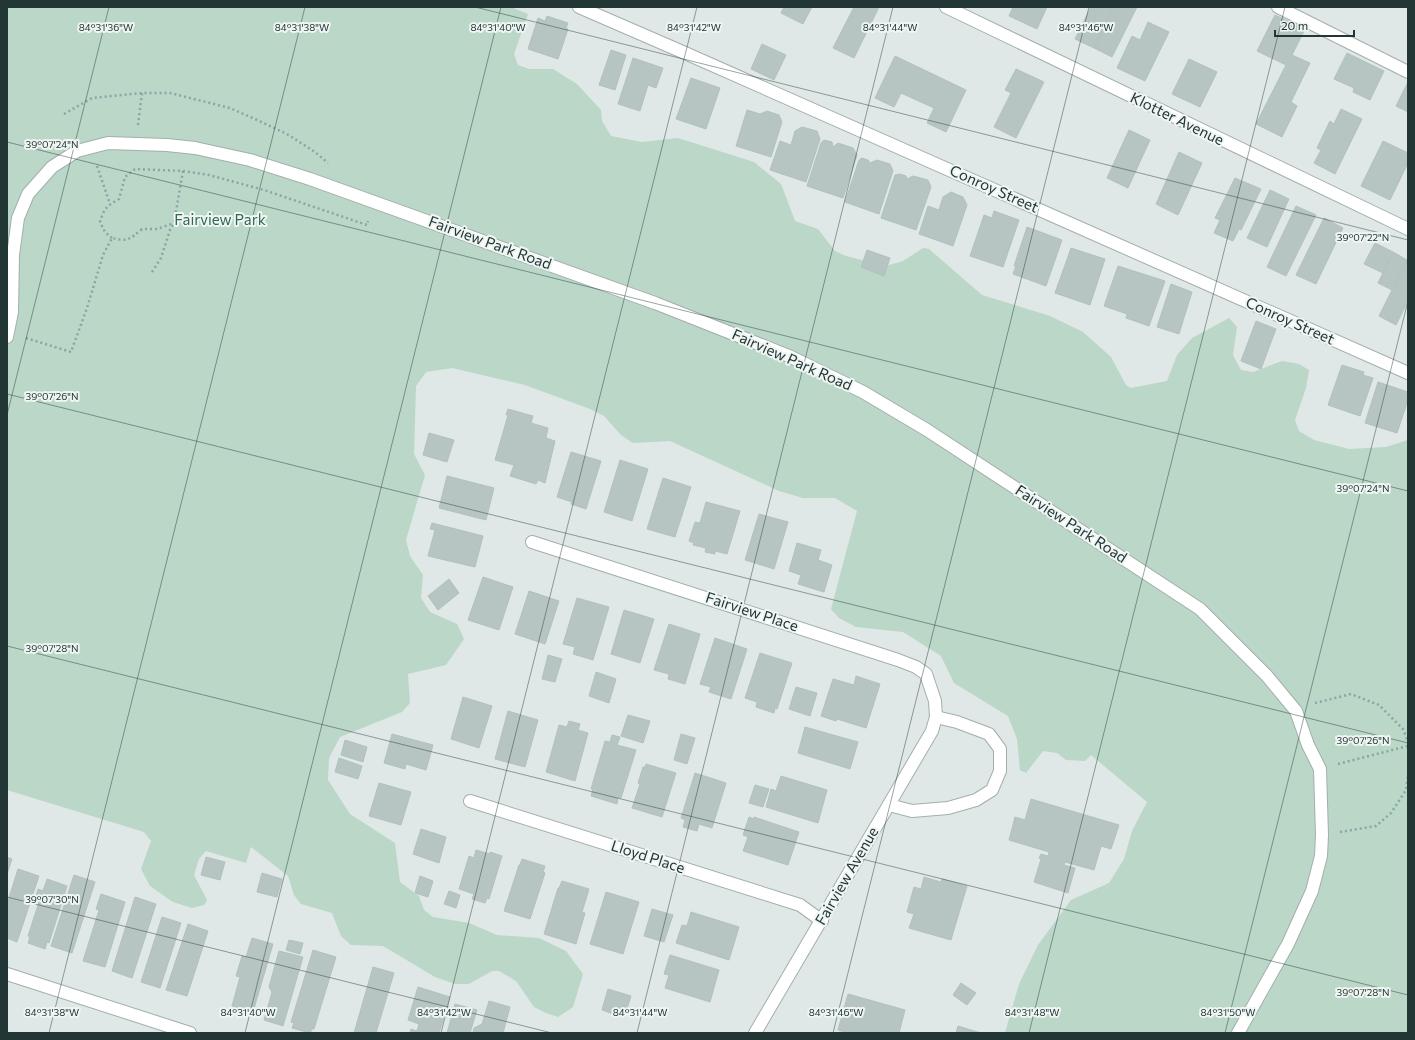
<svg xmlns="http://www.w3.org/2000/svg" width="1415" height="1040" viewBox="0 0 1415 1040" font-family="Commissioner,sans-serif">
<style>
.green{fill:#bad7c8}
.building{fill:#b7c5c2;stroke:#b2c1be}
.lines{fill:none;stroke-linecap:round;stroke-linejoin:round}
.service-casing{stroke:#a3afad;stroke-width:14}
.minor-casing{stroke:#a3afad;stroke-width:14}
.path{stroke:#83a8a5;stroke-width:2.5;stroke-dasharray:2 3;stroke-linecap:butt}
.service{stroke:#fff;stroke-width:12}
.minor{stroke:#fff;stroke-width:12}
.ticks{fill:none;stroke:#223635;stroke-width:1;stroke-opacity:0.45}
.labels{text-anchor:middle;stroke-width:4;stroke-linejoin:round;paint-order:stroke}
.street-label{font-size:15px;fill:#223635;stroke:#eef5f3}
.park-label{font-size:15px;fill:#316853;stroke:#eef5f3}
.ticks-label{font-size:10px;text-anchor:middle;fill:#223635;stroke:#eef5f3;stroke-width:4;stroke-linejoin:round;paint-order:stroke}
</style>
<rect width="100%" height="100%" fill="#dfe8e6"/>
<polygon class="green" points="7,7 511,7 528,14 514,54 518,65 529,69 553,69 577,84 601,110 602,121 611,136 642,142 678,138 754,162 781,184 795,221 818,229 835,251 846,256 886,266 903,261 923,248 929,249 982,295 1050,316 1083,332 1111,357 1126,385 1131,388 1167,381 1177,355 1192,338 1229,318 1237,327 1233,355 1241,370 1253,372 1282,361 1299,364 1309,370 1306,388 1295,420 1299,431 1314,440 1349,449 1386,447 1408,440 1408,1033 1005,1033 1019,984 1038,945 1071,900 1109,883 1124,859 1132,831 1147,802 1091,755 1085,761 1066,760 1057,753 1043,751 1026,773 1020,770 1017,739 1008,716 954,683 941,656 903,632 856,627 839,618 831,609 857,511 835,498 803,498 779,491 670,441 633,443 621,435 604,416 590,409 525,385 452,368 426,372 416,386 414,454 425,475 406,540 410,556 423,575 421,598 430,612 457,624 464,639 446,665 408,674 410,703 402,712 340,737 329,758 328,780 350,814 395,843 400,882 419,896 424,910 433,917 469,923 497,935 539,938 566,951 583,974 573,1007 558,1017 546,1013 534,1007 516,981 499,971 492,971 469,984 455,984 435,977 383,946 351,945 341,936 332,913 301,904 294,895 288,876 251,847 246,863 206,851 199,859 194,875 207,900 204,905 192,908 173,902 150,886 141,869 151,841 144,832 7,790"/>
<g class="building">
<polygon points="784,7 812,7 803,24 781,13"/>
<polygon points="854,7 879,7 854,58 833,48"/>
<polygon points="1013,7 1047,7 1037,29 1009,16"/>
<polygon points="1091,7 1114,7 1094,48 1075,39"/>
<polygon points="1114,7 1137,7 1112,57 1094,48"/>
<polygon points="1275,15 1305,29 1292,55 1310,63 1291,102 1297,106 1282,137 1256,124 1286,65 1257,51"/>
<polygon points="547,16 568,23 566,28 568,29 558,59 528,49 538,18 545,21"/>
<polygon points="1148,22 1169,32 1145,81 1117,68 1132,36 1140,40"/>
<polygon points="762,44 786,55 774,80 751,69"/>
<polygon points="611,50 626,55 615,90 599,85"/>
<polygon points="1347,53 1384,71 1370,100 1353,92 1354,88 1334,79"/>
<polygon points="895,56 966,90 946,132 927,123 934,108 901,93 894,107 875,98"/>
<polygon points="633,58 663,68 656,88 648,85 640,111 618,104"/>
<polygon points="1189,59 1217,72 1200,107 1172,94"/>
<polygon points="1016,69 1044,82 1016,138 994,127 1011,93 1005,90"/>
<polygon points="691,78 720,88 706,129 676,119"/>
<polygon points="1408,82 1408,112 1396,106"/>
<polygon points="1341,109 1362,119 1335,174 1314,163 1321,150 1317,148 1330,121 1334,124"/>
<polygon points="747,110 760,114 767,111 779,115 782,122 771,157 736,146"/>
<polygon points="802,127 817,131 820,139 806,182 770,170 780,141 791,145 795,131"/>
<polygon points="1129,130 1150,140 1128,188 1107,178"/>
<polygon points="824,140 832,142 833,147 838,143 853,148 857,155 843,198 807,186 821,143"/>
<polygon points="1383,141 1408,153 1408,163 1390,200 1361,186"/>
<polygon points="1179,152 1202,163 1178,215 1156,204"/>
<polygon points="862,158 868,160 870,163 877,160 890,164 893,171 879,214 845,202 859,160"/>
<polygon points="900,174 906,176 907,179 913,176 928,180 931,187 916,230 881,218 895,175"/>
<polygon points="1235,178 1261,189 1241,230 1239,229 1233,241 1214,233 1220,220 1215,218"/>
<polygon points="1270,190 1289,199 1267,247 1247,238"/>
<polygon points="951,192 963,197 967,205 953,246 919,234 928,206 939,210 943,197"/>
<polygon points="1296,206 1316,215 1286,276 1267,267"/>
<polygon points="994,211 1019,220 1003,267 970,256 984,215 992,218"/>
<polygon points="1324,218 1343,228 1316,284 1296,275"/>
<polygon points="1027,227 1062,240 1046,286 1013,274 1016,266 1014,266"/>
<polygon points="1375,243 1393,252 1383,273 1364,264"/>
<polygon points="1071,248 1105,259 1090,305 1055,293"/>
<polygon points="867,250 890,258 884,276 861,267"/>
<polygon points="1393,252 1407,260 1392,290 1378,283"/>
<polygon points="1407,260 1408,301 1396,325 1379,316"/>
<polygon points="1118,266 1165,281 1149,326 1126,318 1127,314 1104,306"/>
<polygon points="1171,284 1192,292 1179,334 1157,327"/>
<polygon points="1256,321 1276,329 1261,369 1241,361"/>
<polygon points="1342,365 1364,372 1363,375 1373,378 1360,416 1328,405"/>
<polygon points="1378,382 1408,392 1408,400 1397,433 1365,423"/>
<polygon points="508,409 533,416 531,423 548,428 546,438 555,441 545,483 538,480 536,484 510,476 514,465 495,460 508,415 506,415"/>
<polygon points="429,433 454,440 447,462 423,455"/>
<polygon points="571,452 601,461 586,509 571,504 572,502 557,497"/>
<polygon points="620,460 648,469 632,521 604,512"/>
<polygon points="447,476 494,488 486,520 439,508"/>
<polygon points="663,478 691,487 675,537 647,529"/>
<polygon points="706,502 740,511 727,554 715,551 715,554 705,552 706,548 693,545 694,543 689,541 695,522 700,523"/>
<polygon points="759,514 788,522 774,569 745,560"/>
<polygon points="432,523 483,536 475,567 428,556 435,530 430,529"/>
<polygon points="797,543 821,550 818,560 832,565 824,592 798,584 801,575 789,571"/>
<polygon points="483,577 513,587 499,630 468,620"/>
<polygon points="449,579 459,593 438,610 428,596"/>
<polygon points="529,591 559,601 545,644 515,634"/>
<polygon points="577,598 609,607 593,660 573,654 575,647 563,644"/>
<polygon points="624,610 654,619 640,663 611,654"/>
<polygon points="669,624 700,634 685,684 668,679 669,674 654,670"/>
<polygon points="715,638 747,649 731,699 709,692 711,687 700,684"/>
<polygon points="760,653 792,663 777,709 775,708 774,713 756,707 757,702 745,698"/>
<polygon points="548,655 562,659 555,682 542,679"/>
<polygon points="596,672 616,679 609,703 589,696"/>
<polygon points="856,676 880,684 866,728 837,719 836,721 821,716 833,679 854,685"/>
<polygon points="796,687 817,693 810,716 789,709"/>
<polygon points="463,697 492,706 479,748 451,739"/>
<polygon points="508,711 538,720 525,767 495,759"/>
<polygon points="628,715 650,721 643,743 621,736"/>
<polygon points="569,721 580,724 578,730 588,733 575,781 546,772 559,725 567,727"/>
<polygon points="805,727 858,742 850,769 798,753"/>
<polygon points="392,734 433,745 426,770 406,764 405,769 384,763"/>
<polygon points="681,734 695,738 687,764 674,760"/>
<polygon points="612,735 620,737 617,745 636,750 621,798 618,797 617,804 591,796 593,789 591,789 605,741 610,742"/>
<polygon points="345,740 367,747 363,762 341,755"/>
<polygon points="339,758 362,766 358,779 335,772"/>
<polygon points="646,764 676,773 662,817 632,808 640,784 638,783 643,767 645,767"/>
<polygon points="695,773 726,783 712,828 699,824 697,831 683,827 685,820 681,818"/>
<polygon points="781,776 827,790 818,823 766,807 771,789 776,791"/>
<polygon points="379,783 411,792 401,825 369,816"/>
<polygon points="755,785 769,789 763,807 749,803"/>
<polygon points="1031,799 1119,825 1111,849 1101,846 1094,870 1065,862 1064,865 1075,868 1068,893 1034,882 1041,859 1039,858 1041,854 1048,856 1049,852 1009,840 1015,817 1025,820"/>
<polygon points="749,817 754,819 754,817 799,832 788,865 743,851 748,837 743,835"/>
<polygon points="421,829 446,837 439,863 413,854"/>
<polygon points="476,850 490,854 490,852 502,856 489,899 487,898 485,903 472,899 474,894 459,889 469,856 474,858"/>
<polygon points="7,857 12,859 7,874"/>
<polygon points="206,857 225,862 220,880 201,875"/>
<polygon points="522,859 545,866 543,872 545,873 530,919 504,911 519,865 520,865"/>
<polygon points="18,869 39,876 17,942 7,938 7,904"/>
<polygon points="262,873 282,879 277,897 257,892"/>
<polygon points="74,875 95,882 72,953 51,946"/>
<polygon points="420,876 433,881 428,897 415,893"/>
<polygon points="924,877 941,882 942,879 967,886 951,940 909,928 914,914 907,912 914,887 921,889"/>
<polygon points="47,879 67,886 49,943 47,942 45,949 28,943 30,937 28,936 39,902 35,900 38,889 43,891"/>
<polygon points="562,881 589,889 582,912 585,913 576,944 544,934 558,888 559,888"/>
<polygon points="449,891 460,895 456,908 444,904"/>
<polygon points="606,892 639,902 623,954 590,944"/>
<polygon points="101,894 125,902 105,967 83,961 99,910 96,909"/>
<polygon points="135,897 156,904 132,978 112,971"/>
<polygon points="652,909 673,915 664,942 644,936"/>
<polygon points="691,912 739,927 729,960 676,943 682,925 687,926"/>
<polygon points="162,917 181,923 160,988 141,982"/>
<polygon points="188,924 208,931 187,996 166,990"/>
<polygon points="252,938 273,944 253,1012 232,1006 240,977 236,976 242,956 246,957"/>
<polygon points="289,940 303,943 300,954 286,950"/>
<polygon points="313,950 336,957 314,1029 312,1029 310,1033 292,1028 294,1023 291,1022"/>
<polygon points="279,951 303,957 283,1026 264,1020 272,992 269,987"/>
<polygon points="670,955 719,970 710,1002 665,988 669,975 664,974"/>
<polygon points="373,967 394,973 376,1033 354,1033"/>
<polygon points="961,983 976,993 967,1005 953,995"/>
<polygon points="418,987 450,997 439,1033 410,1033 411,1029 417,1031 419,1024 408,1020"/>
<polygon points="608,989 631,996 624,1018 602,1010"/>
<polygon points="848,994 905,1010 899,1033 848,1033 838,1030"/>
<polygon points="489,1001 510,1007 503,1033 473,1033 474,1028 482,1024"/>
<polygon points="455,1004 477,1010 470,1033 447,1033"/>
<polygon points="958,1026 981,1033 956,1033"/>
</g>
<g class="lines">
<defs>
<g id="service">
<polyline points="1278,7 1408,72"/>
<polyline points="889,805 912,811 948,808 976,800 992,790 1000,771 1000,749 989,734 957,722 936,717"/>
</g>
<g id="minor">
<polyline points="579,7 685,53 1408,373"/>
<polyline points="946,7 1408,229"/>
<polyline points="7,337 12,312 13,255 18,218 28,194 52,167 77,151 108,143 167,145 195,148 250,160 310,179 655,303 789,356 863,392 927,430 1200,609 1267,676 1296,711 1308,745 1320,769 1322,835 1321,856 1312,891 1288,944 1238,1033"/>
<polyline points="532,542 898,660 916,667 926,674 935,701 936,717 932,731 755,1033"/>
<polyline points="470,801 800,905 822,921"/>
<polyline points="7,974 190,1033"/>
</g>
</defs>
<use href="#service" class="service-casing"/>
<use href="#minor" class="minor-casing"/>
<g class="path">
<polyline points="64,114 92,98 142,93 170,93 230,108 257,120 287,134 315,152 328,163"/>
<polyline points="138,125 142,93"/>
<polyline points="97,166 110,204"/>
<path d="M112,238L105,232L100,222C104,208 107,206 119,199L125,177L135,169L183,171L209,175L264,190L367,225L368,221"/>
<polyline points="152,272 161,258 170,230 174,223 183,171"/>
<path d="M26,338L71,352L87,308L103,255L112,238C128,242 130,239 142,229H157L174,223"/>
<polyline points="1315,703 1351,694 1379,705 1403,729 1408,742"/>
<polyline points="1338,764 1408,746"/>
<polyline points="1340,832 1376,826 1391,813 1406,790 1408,776"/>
</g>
<use href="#service" class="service"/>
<use href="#minor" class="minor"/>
</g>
<path class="ticks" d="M475,7L1408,240M7,142L1408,491M7,394L1408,743M7,415L109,7M7,646L1408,995M7,897L552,1033M49,1033L305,7M245,1033L501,7M441,1033L697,7M637,1033L893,7M833,1033L1089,7M1029,1033L1285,7M1225,1033L1408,301"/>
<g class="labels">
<g class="street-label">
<text transform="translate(1177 119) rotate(26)" y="5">Klotter Avenue</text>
<text transform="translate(994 189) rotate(24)" y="5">Conroy Street</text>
<text transform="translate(490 243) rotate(20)" y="5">Fairview Park Road</text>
<text transform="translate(1290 321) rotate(24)" y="5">Conroy Street</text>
<text transform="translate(792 360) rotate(24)" y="5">Fairview Park Road</text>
<text transform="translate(1071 524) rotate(33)" y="5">Fairview Park Road</text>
<text transform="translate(752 612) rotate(18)" y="5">Fairview Place</text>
<text transform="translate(648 857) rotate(18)" y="5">Lloyd Place</text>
<text transform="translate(847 876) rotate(-60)" y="5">Fairview Avenue</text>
</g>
<g class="park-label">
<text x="220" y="225">Fairview Park</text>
</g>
</g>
<g class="ticks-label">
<text x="106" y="31">84°31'36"W</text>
<text x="302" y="31">84°31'38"W</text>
<text x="498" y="31">84°31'40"W</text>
<text x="694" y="31">84°31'42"W</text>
<text x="890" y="31">84°31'44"W</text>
<text x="1086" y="31">84°31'46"W</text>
<text x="52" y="148">39°07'24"N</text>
<text x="1363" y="241">39°07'22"N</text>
<text x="52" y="400">39°07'26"N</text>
<text x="1363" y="492">39°07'24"N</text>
<text x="52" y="652">39°07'28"N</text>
<text x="1363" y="744">39°07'26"N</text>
<text x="52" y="903">39°07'30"N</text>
<text x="1363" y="996">39°07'28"N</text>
<text x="52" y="1016">84°31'38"W</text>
<text x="248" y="1016">84°31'40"W</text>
<text x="444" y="1016">84°31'42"W</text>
<text x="640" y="1016">84°31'44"W</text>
<text x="836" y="1016">84°31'46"W</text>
<text x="1032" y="1016">84°31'48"W</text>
<text x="1228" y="1016">84°31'50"W</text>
</g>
<rect width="1415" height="1040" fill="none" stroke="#223635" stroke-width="16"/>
<path d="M1275 30v6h79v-6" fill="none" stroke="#223635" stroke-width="2"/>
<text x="1281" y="30" font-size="12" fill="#223635" stroke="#eef5f3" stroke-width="3" paint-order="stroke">20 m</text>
</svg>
